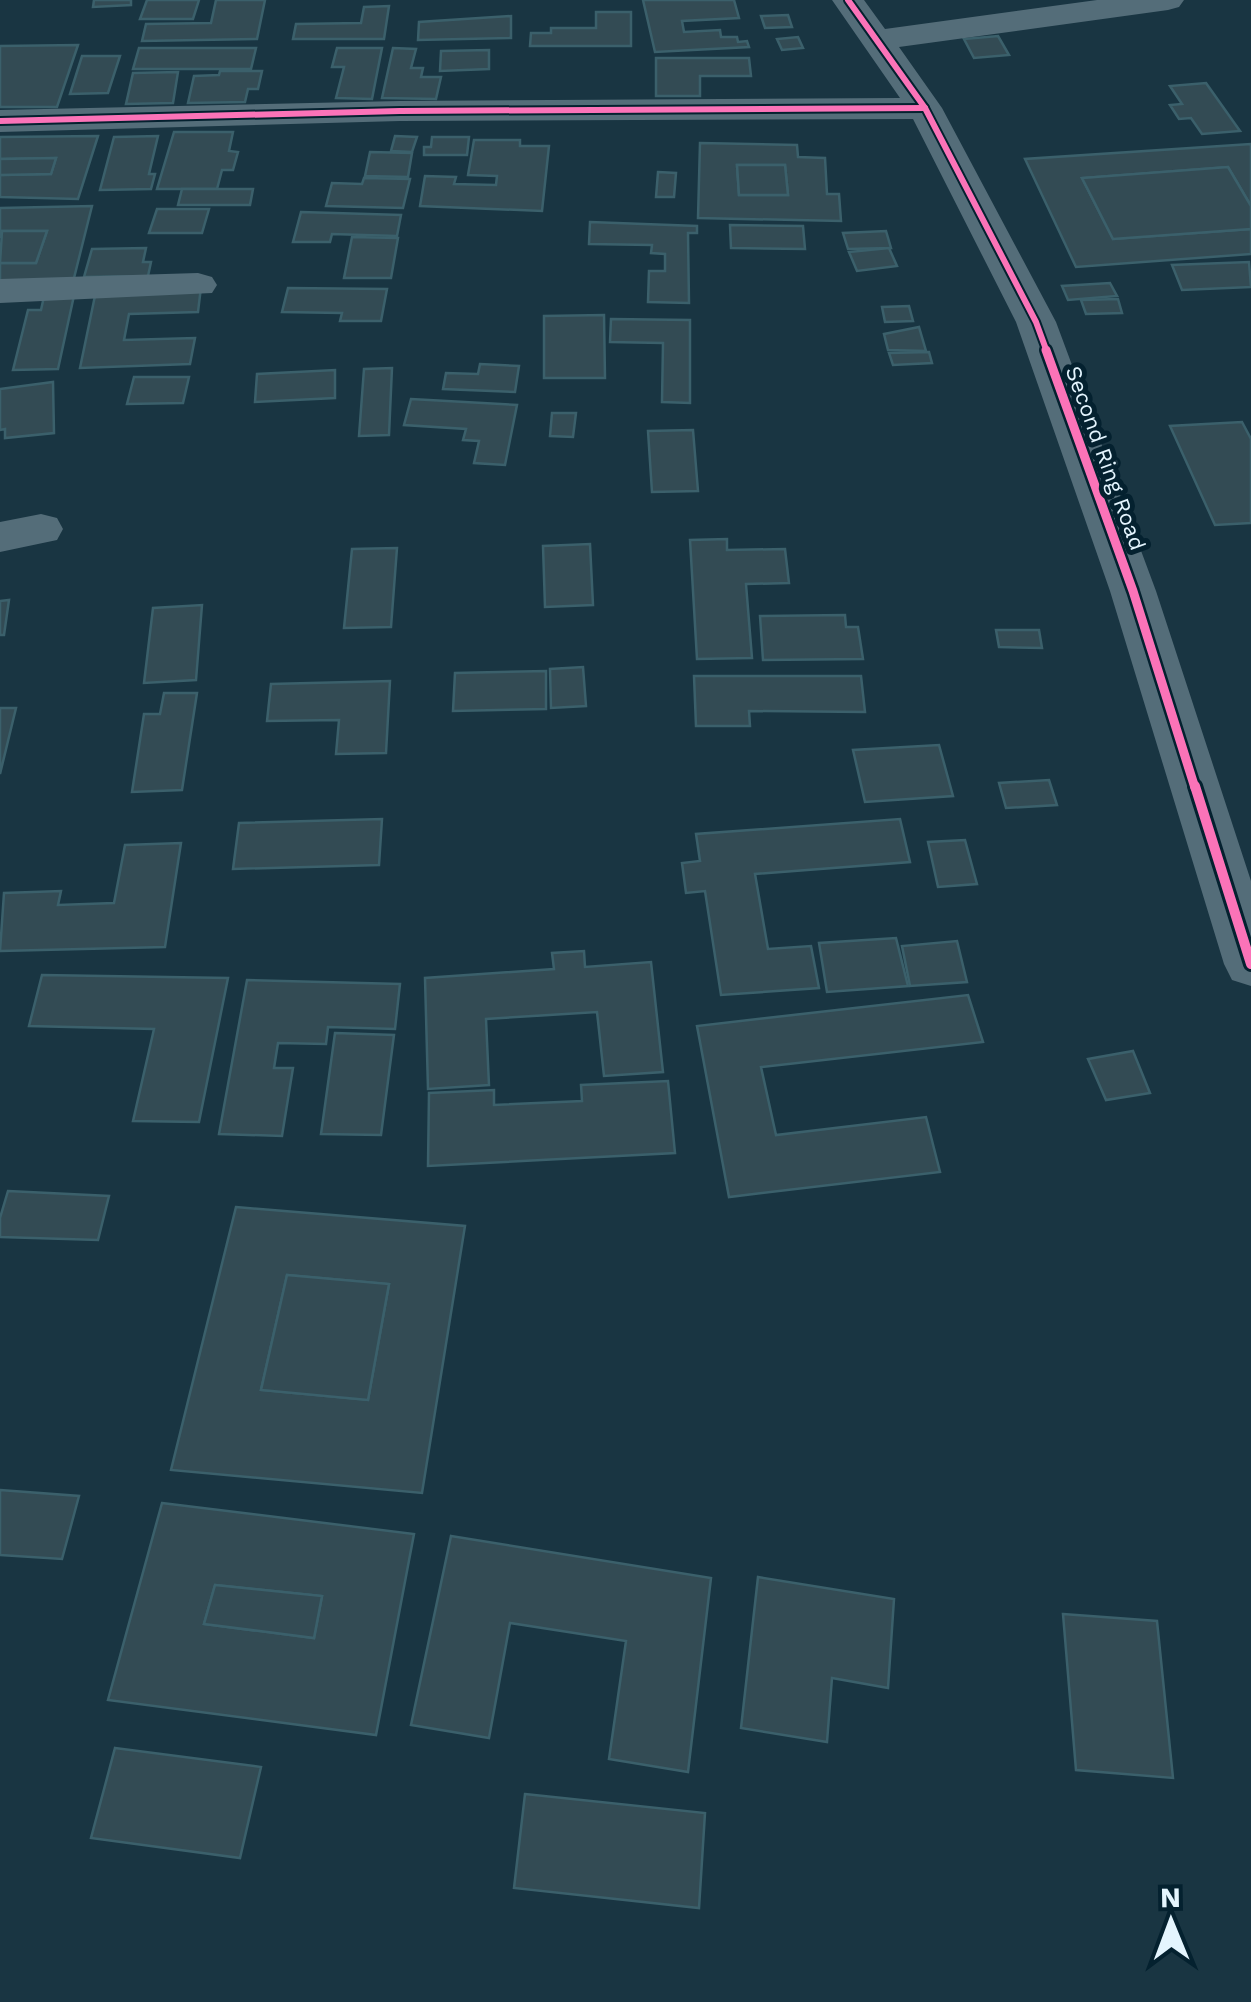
<svg xmlns="http://www.w3.org/2000/svg" width="1251" height="2002" viewBox="0 0 1251 2002" font-family="'Work Sans',sans-serif">
<style>
.building{fill:#334b54;stroke:#3b606b;stroke-width:2.5;fill-rule:evenodd}
.lines{fill:none;stroke-linecap:round;stroke-linejoin:round}
.minor{fill:#546d79;fill-rule:evenodd}
.cycleway-far2-casing{stroke:#04212f;stroke-width:10}
.cycleway-far1-casing{stroke:#04212f;stroke-width:14}
.cycleway-casing{stroke:#04212f;stroke-width:16}
.cycleway-far2{stroke:#fb73b8;stroke-width:6}
.cycleway-far1{stroke:#fb73b8;stroke-width:9}
.cycleway{stroke:#fb73b8;stroke-width:10}
.labels{text-anchor:middle;stroke-width:10;stroke-linejoin:round;paint-order:stroke}
.far-street-label{font-size:22px;fill:#e4f5fe;stroke:#04212f}
</style>
<rect width="100%" height="100%" fill="#193542"/>
<g class="building">
<polygon points="94,0 131,0 131,5 93,7"/>
<polygon points="147,0 199,0 193,19 140,19"/>
<polygon points="216,0 265,0 257,39 142,41 146,24 211,23"/>
<polygon points="643,0 734,0 739,18 682,21 684,32 720,30 721,37 737,37 738,42 747,41 749,47 655,52"/>
<polygon points="389,6 384,39 293,39 296,24 361,23 364,7"/>
<polygon points="596,12 631,12 631,46 530,46 531,33 551,33 551,28 596,28"/>
<polygon points="788,15 792,27 765,28 761,16"/>
<polygon points="511,16 511,38 418,40 419,22"/>
<polygon points="998,36 1009,55 974,58 964,39"/>
<polygon points="798,37 803,48 782,50 777,39"/>
<polygon points="78,45 57,107 0,107 0,46"/>
<polygon points="139,48 256,48 251,69 133,69"/>
<polygon points="337,48 382,48 372,99 336,98 344,67 332,67"/>
<polygon points="393,48 416,49 411,68 423,68 421,77 441,77 436,99 382,98"/>
<polygon points="489,50 489,69 440,71 441,51"/>
<polygon points="82,56 120,56 108,93 70,94"/>
<polygon points="656,58 749,58 751,76 700,76 700,96 656,96"/>
<polygon points="220,71 262,71 258,89 248,89 245,102 188,103 194,76 219,75"/>
<polygon points="178,72 173,103 126,104 133,73"/>
<polygon points="1206,83 1240,131 1202,134 1191,118 1179,119 1170,105 1182,104 1170,86"/>
<polygon points="174,132 233,132 229,151 238,152 233,170 222,170 217,189 157,189"/>
<polygon points="98,136 78,199 0,197 0,175 51,174 56,158 0,159 0,137"/>
<polygon points="158,136 149,174 155,174 151,189 100,190 114,137"/>
<polygon points="395,136 417,137 412,152 391,151"/>
<polygon points="432,137 469,137 467,155 424,155 424,147 431,147"/>
<polygon points="474,140 520,140 520,146 549,146 542,211 420,206 425,176 456,177 454,184 496,185 497,176 468,175"/>
<path d="M700,143L797,145L798,157L825,158L827,194H839L841,221L698,218ZM737,165H785L788,195H739Z"/>
<polygon points="1251,144 1251,206 1228,167 1082,178 1113,239 1251,229 1251,254 1076,267 1025,159"/>
<polygon points="370,152 412,153 408,177 365,176"/>
<polygon points="56,158 51,174 0,175 0,159"/>
<polygon points="737,165 785,165 788,195 739,195"/>
<polygon points="1228,167 1251,206 1251,229 1113,239 1082,178"/>
<polygon points="658,172 676,173 674,197 656,197"/>
<polygon points="364,178 410,179 403,208 326,206 332,183 362,184"/>
<polygon points="182,189 253,189 250,205 178,205"/>
<polygon points="92,206 72,286 0,288 0,263 36,263 47,231 2,231 0,238 0,208"/>
<polygon points="157,209 209,209 202,233 149,233"/>
<polygon points="301,212 401,215 397,236 332,234 330,242 293,242"/>
<polygon points="590,222 697,226 697,233 688,233 689,303 648,302 649,271 665,271 665,254 651,253 652,245 589,244"/>
<polygon points="730,225 803,226 805,249 731,248"/>
<polygon points="2,231 47,231 36,263 0,263"/>
<polygon points="886,231 891,248 848,249 843,233"/>
<polygon points="352,237 398,238 391,278 344,278"/>
<polygon points="146,248 143,262 151,262 148,276 84,277 92,249"/>
<polygon points="889,248 897,266 857,271 849,252"/>
<polygon points="1249,262 1251,287 1182,290 1172,265"/>
<polygon points="1110,283 1117,296 1068,300 1062,286"/>
<polygon points="201,287 198,312 129,314 124,340 195,338 190,364 80,368 96,291"/>
<polygon points="288,288 387,289 381,321 340,321 342,313 282,312"/>
<polygon points="75,291 58,369 13,370 28,310 41,310 45,292"/>
<polygon points="1118,299 1122,313 1086,314 1081,300"/>
<polygon points="909,306 913,321 885,322 882,307"/>
<polygon points="604,315 605,378 544,378 544,316"/>
<polygon points="611,319 690,320 690,403 662,402 663,343 610,342"/>
<polygon points="919,327 926,351 888,350 884,334"/>
<polygon points="929,352 932,363 893,365 889,353"/>
<polygon points="480,364 519,366 515,392 443,389 446,373 478,374"/>
<polygon points="392,368 389,435 359,436 364,369"/>
<polygon points="335,370 335,398 255,402 257,374"/>
<polygon points="134,377 189,377 183,403 127,404"/>
<polygon points="53,382 54,433 5,438 5,429 0,430 0,389"/>
<polygon points="411,399 517,405 505,465 474,463 479,441 463,440 466,429 404,425"/>
<polygon points="552,413 576,413 573,437 550,436"/>
<polygon points="1242,422 1251,439 1251,523 1215,525 1170,426"/>
<polygon points="693,430 698,491 652,492 648,431"/>
<polygon points="727,539 727,550 785,549 789,583 746,584 752,658 697,659 690,540"/>
<polygon points="590,544 593,605 545,607 543,546"/>
<polygon points="397,548 391,627 344,628 352,549"/>
<polygon points="9,600 4,635 0,635 0,601"/>
<polygon points="202,605 196,680 144,683 153,608"/>
<polygon points="845,615 846,627 858,627 863,659 763,660 760,616"/>
<polygon points="996,630 1039,630 1042,648 999,647"/>
<polygon points="583,667 586,706 551,708 550,669"/>
<polygon points="546,671 546,709 453,711 455,673"/>
<polygon points="694,676 861,676 865,712 749,711 750,726 696,726"/>
<polygon points="390,681 386,753 336,754 339,720 267,721 271,684"/>
<polygon points="164,693 197,693 182,790 132,792 144,714 160,714"/>
<polygon points="0,708 16,708 0,774"/>
<polygon points="939,745 953,796 865,802 853,750"/>
<polygon points="1049,780 1057,805 1006,808 999,783"/>
<polygon points="382,819 379,865 233,869 239,823"/>
<polygon points="900,819 910,862 755,874 768,949 811,946 819,988 721,995 705,891 686,893 682,863 700,861 696,834"/>
<polygon points="965,840 977,884 938,887 928,842"/>
<polygon points="181,843 165,947 0,951 4,893 61,891 58,905 114,903 125,845"/>
<polygon points="896,938 908,986 827,992 819,943"/>
<polygon points="957,941 967,982 910,986 902,946"/>
<polygon points="584,951 585,967 651,962 663,1072 604,1076 597,1012 486,1019 489,1085 428,1089 425,978 554,969 552,953"/>
<polygon points="42,975 228,978 199,1122 133,1121 154,1029 29,1026"/>
<polygon points="247,980 400,984 395,1029 328,1027 326,1044 278,1043 274,1068 293,1068 282,1136 219,1134"/>
<polygon points="968,995 983,1042 761,1067 776,1135 926,1117 940,1172 729,1197 697,1026"/>
<polygon points="335,1033 394,1035 381,1135 321,1134"/>
<polygon points="1133,1051 1150,1093 1106,1100 1088,1059"/>
<polygon points="668,1081 675,1153 428,1166 429,1093 494,1090 494,1105 582,1101 581,1085"/>
<polygon points="8,1191 109,1196 98,1240 0,1237 0,1218"/>
<path d="M236,1207L465,1226L422,1493L171,1470ZM287,1275L389,1284L368,1400L261,1390Z"/>
<polygon points="287,1275 389,1284 368,1400 261,1390"/>
<polygon points="0,1490 79,1496 62,1559 0,1555"/>
<path d="M162,1503L414,1534L376,1735L108,1700ZM215,1585L322,1596L314,1638L204,1624Z"/>
<polygon points="451,1536 711,1578 688,1772 609,1759 626,1641 510,1623 489,1738 411,1725"/>
<polygon points="758,1577 894,1599 888,1688 832,1678 827,1742 741,1728"/>
<polygon points="215,1585 322,1596 314,1638 204,1624"/>
<polygon points="1063,1614 1157,1621 1173,1778 1076,1770"/>
<polygon points="115,1748 261,1767 240,1858 91,1838"/>
<polygon points="525,1794 705,1813 699,1908 514,1888"/>
</g>
<g class="lines">
<g class="minor">
<polygon points="832,0 864,0 885,29 1097,0 1184,0 1179,7 1168,10 899,47 942,108 1056,322 1156,591 1251,881 1251,986 1232,980 1224,964 1110,591 1016,322 913,119 400,121 0,132 0,110 400,101 900,98"/>
<polygon points="198,273 212,277 217,285 212,293 0,303 0,279"/>
<polygon points="41,514 57,518 63,529 57,540 0,552 0,522"/>
</g>
<defs>
<g id="cycleway-far2">
<polyline points="848,0 925,108 1036,322 1047,352"/>
<polyline points="0,121 400,111 925,108"/>
</g>
<polyline id="cycleway-far1" points="1046,350 1133,591 1195,788"/>
<polyline id="cycleway" points="1195,786 1251,964"/>
</defs>
<use href="#cycleway-far2" class="cycleway-far2-casing"/>
<use href="#cycleway-far1" class="cycleway-far1-casing"/>
<use href="#cycleway" class="cycleway-casing"/>
<use href="#cycleway-far2" class="cycleway-far2"/>
<use href="#cycleway-far1" class="cycleway-far1"/>
<use href="#cycleway" class="cycleway"/>
</g>
<g class="labels">
<g class="far-street-label">
<text transform="translate(1106 458) rotate(70)" y="8">Second Ring Road</text>
</g>
</g>
<g transform="translate(1171 1922) rotate(359)" stroke="#04212f" stroke-width="8" paint-order="stroke">
<path d="M0-8L18 38L0 25L-18 38Z" fill="#e4f5fe"/>
<text y="-15" font-size="28" font-weight="bold" text-anchor="middle" fill="#e4f5fe">N</text>
</g>
</svg>
